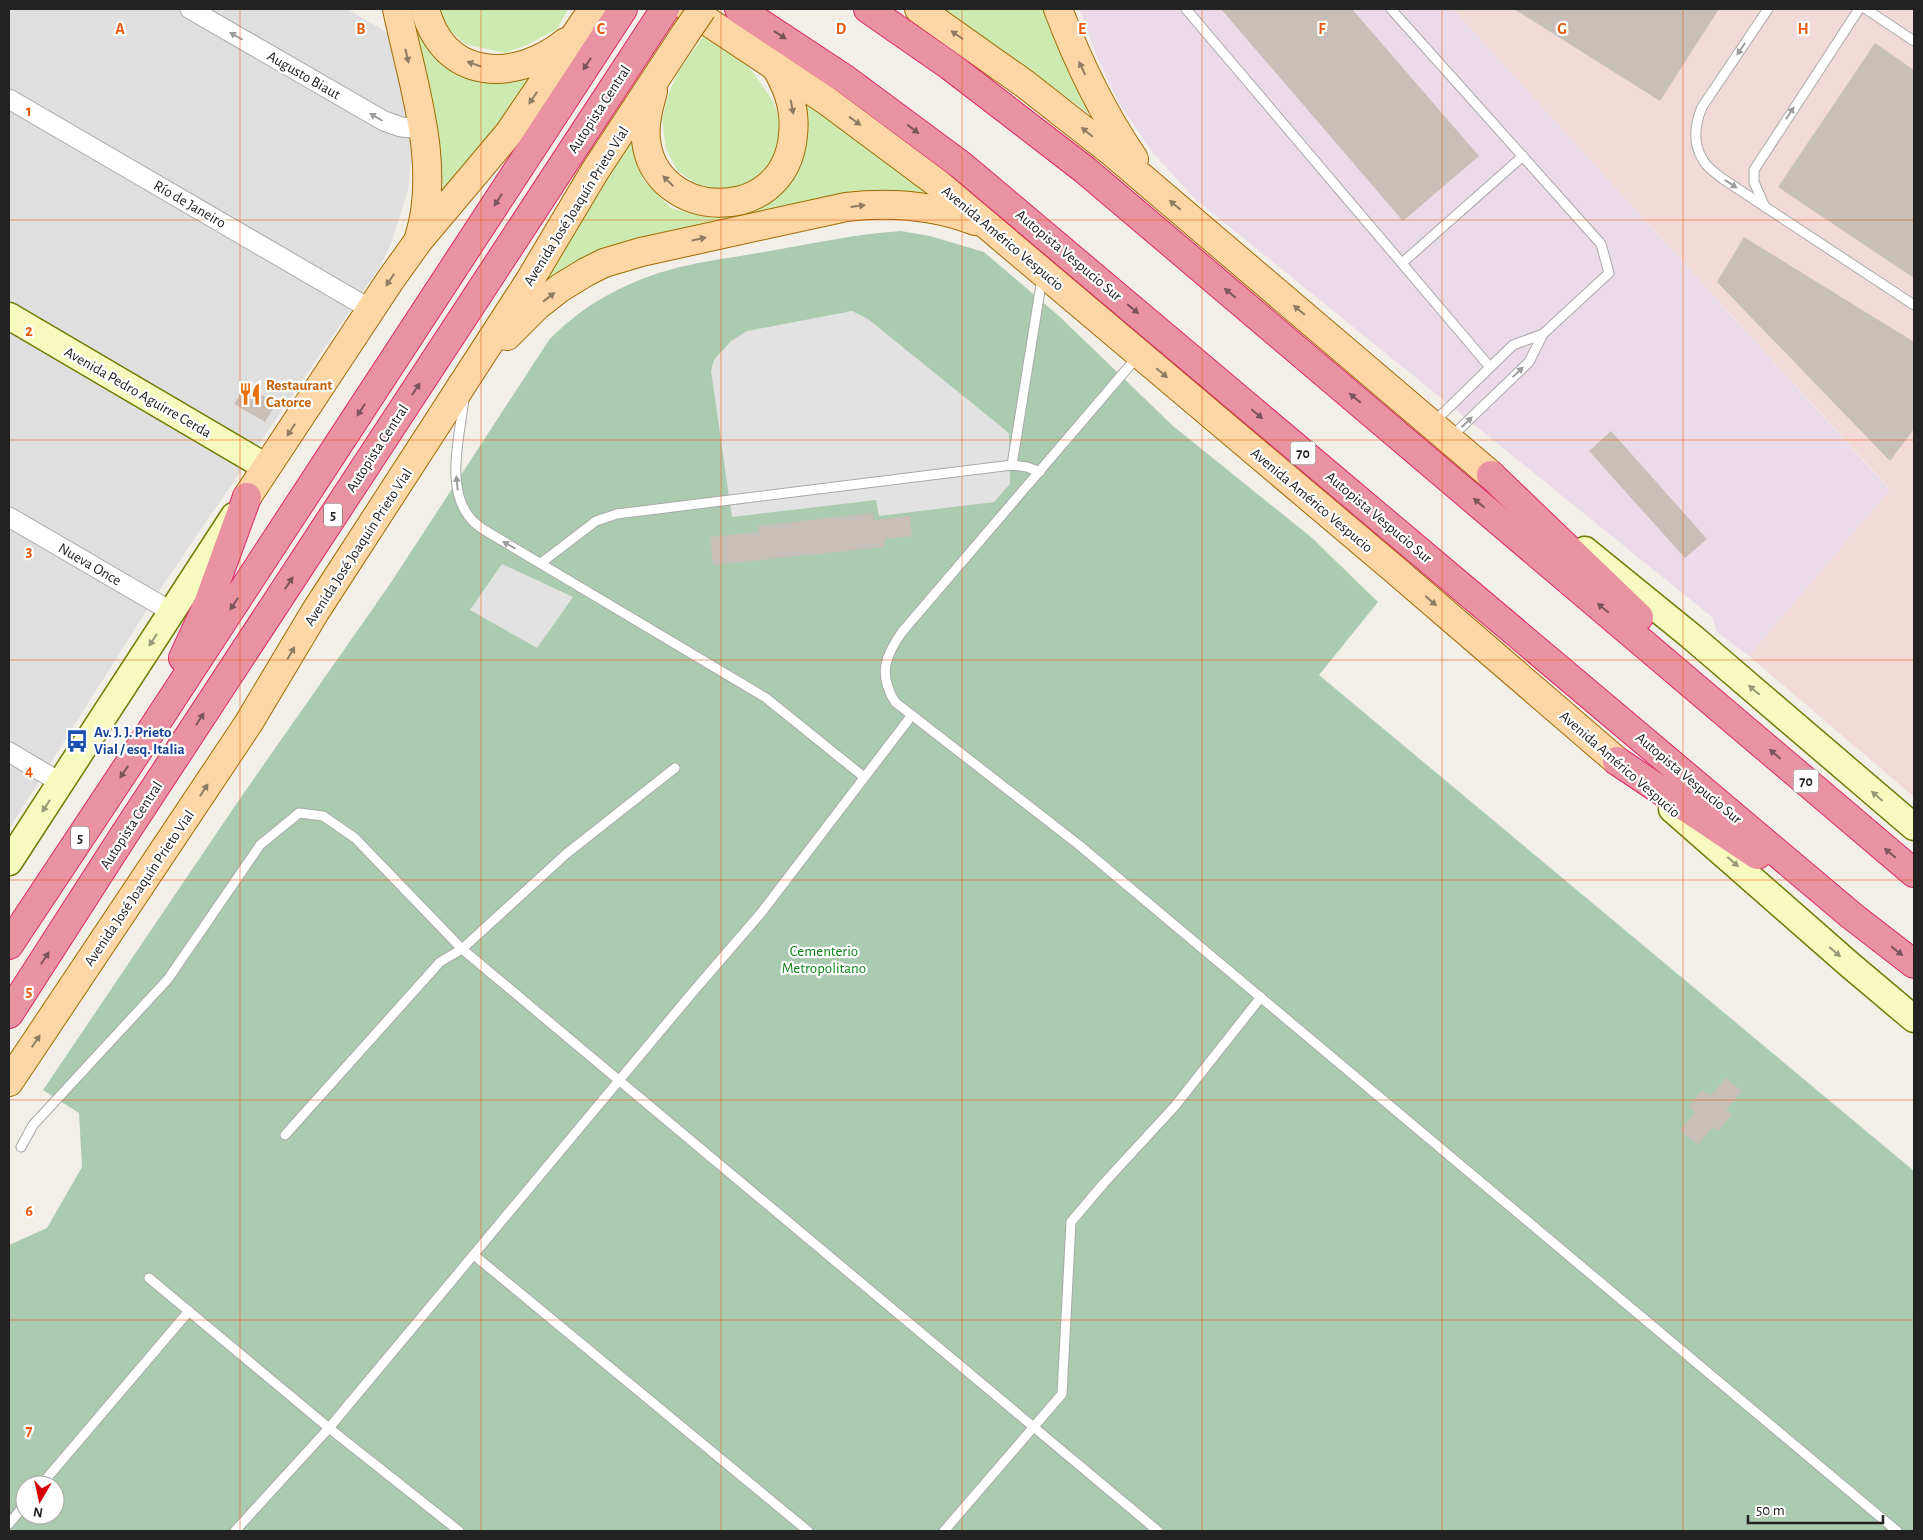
<svg xmlns="http://www.w3.org/2000/svg" width="1923" height="1540" viewBox="0 0 1923 1540" font-family="'Alegreya Sans',sans-serif">
<style>
.residential{fill:#e0dfdf}
.commercial{fill:#f2dad9}
.industrial{fill:#ebdbe8}
.grass{fill:#cdebb0}
.cemetery{fill:#aacbaf;fill-rule:evenodd}
.parking{fill:#e2e2e2}
.building{fill:#c7bfb8}
.lines{fill:none;stroke-linecap:round;stroke-linejoin:round}
.lane-casing{stroke:#a9a9a9;stroke-width:11}
.street-casing{stroke:#a9a9a9;stroke-width:21}
.secondary-casing{stroke:#707d05;stroke-width:29}
.primary-casing{stroke:#a06b00;stroke-width:30}
.highway-casing{stroke:#dc2a67;stroke-width:30}
.lane{stroke:#fff;stroke-width:9}
.street{stroke:#fff;stroke-width:19}
.secondary{stroke:#f7fabf;stroke-width:26}
.primary{stroke:#fcd6a4;stroke-width:28}
.highway{stroke:#e892a2;stroke-width:28}
.primary-bridge-casing{stroke:#a06b00;stroke-width:30;stroke-linecap:butt}
.primary-bridge{stroke:#fcd6a4;stroke-width:28}
.oneway{fill:#7b545c}
.oneway2{fill:#8f7c63}
.oneway3{fill:#9c9c9c}
.oneway4{fill:#979978}
.grid{fill:none;stroke:#e8590c;stroke-width:1;stroke-opacity:0.55}
.labels{text-anchor:middle;stroke-width:4.5;stroke-linejoin:round;paint-order:stroke}
.shield{fill:#fff;stroke:#646464;stroke-width:1}
.shield-label{font-size:14px;font-weight:bold;fill:#222}
.street-label{font-size:15px;fill:#222;stroke:#fff}
.food-label{font-size:15px;font-weight:bold;fill:#c56008;stroke:#fff;text-anchor:start}
.transit-label{font-size:15px;font-weight:bold;fill:#164399;stroke:#fff;text-anchor:start}
.park-label{font-size:15px;fill:#0c8416;stroke:#fff}
.grid-label{font-size:16px;text-anchor:middle;font-weight:bold;fill:#e8590c;stroke:#fff;stroke-width:4.5;stroke-linejoin:round;paint-order:stroke}
</style>
<rect width="100%" height="100%" fill="#f2efe9"/>
<polygon class="residential" points="9,9 347,9 393,36 413,138 408,190 392,241 381,265 155,597 9,829"/>
<polygon class="commercial" points="1453,9 1914,9 1914,797 1749,656 1890,489"/>
<polygon class="industrial" points="1079,9 1453,9 1890,490 1749,656 1717,632 1712,617 1196,200 1153,153 1120,105 1098,59"/>
<g class="grass">
<polygon points="410,9 420,9 430,45 527,77 534,82 437,208"/>
<polygon points="437,9 568,9 557,29 527,45 505,53 465,44 450,30"/>
<polygon points="944,9 1046,9 1063,56 1091,115"/>
<polygon points="707,31 734,50 755,75 774,103 783,131 776,164 753,185 719,191 694,183 677,170 666,149 662,119 668,95 677,74"/>
<polygon points="797,96 931,196 538,286 637,129 636,146 643,180 671,208 704,217 735,216 770,203 787,186 801,165 809,128"/>
</g>
<path class="cemetery" d="M901,231L930,236L984,252L1060,317L1173,426L1311,537L1378,602L1319,675L1914,1171V1531H9V1245L47,1228L82,1167L79,1113L43,1090L239,800L390,584L549,340C582,306 623,283 669,270C701,261 737,257 770,251C814,243 857,234 901,231ZM25,1485H55V1515H25Z"/>
<g class="parking">
<polygon points="852,311 868,319 1009,433 1010,484 994,502 879,516 876,500 732,517 711,371 714,360 731,341 747,331"/>
<polygon points="502,564 573,597 537,648 470,610"/>
</g>
<g class="building">
<polygon points="1221,9 1352,9 1479,156 1403,221"/>
<polygon points="1514,9 1719,9 1660,101"/>
<polygon points="1875,43 1914,70 1914,278 1778,187"/>
<polygon points="1744,237 1914,342 1914,429 1890,461 1717,282"/>
<polygon points="246,385 276,404 265,422 234,404"/>
<polygon points="1611,431 1707,539 1685,558 1589,451"/>
<polygon points="873,513 874,520 910,516 912,536 885,539 884,547 713,565 710,537 759,532 758,526"/>
<polygon points="1726,1078 1742,1091 1726,1110 1732,1114 1718,1131 1713,1127 1698,1145 1680,1130 1695,1112 1688,1107 1702,1090 1710,1096"/>
</g>
<g class="lines">
<defs>
<g id="lane">
<polyline points="1186,9 1489,366"/>
<polyline points="1391,9 1601,244 1609,273 1543,334 1529,362 1451,437"/>
<path d="M1768,9L1702,107C1695,124 1692,143 1703,160C1707,168 1717,174 1723,179L1914,305"/>
<polyline points="1866,9 1914,41"/>
<polyline points="1765,207 1754,182 1754,170 1859,9"/>
<polyline points="1402,263 1523,156"/>
<path d="M1138,356L902,632C885,656 878,674 895,702L1079,845L1897,1531"/>
<path d="M464,399C460,435 444,491 472,520C477,526 484,530 491,534L766,698L864,777"/>
<polyline points="1434,422 1513,345 1543,334"/>
<polyline points="1012,465 1042,278"/>
<polyline points="541,563 596,521 617,514 1012,465 1027,467 1040,472"/>
<polyline points="285,1135 440,962 462,949 566,854 675,768"/>
<polyline points="21,1147 33,1125 168,979 260,845 299,813 323,816 355,838 462,949 1158,1531"/>
<polyline points="474,1255 808,1531"/>
<polyline points="149,1278 329,1428 459,1531"/>
<polyline points="41,1485 189,1311"/>
<polyline points="9,1524 25,1504"/>
<polyline points="235,1531 329,1428 692,993 761,913 912,715"/>
<polyline points="944,1531 1062,1394 1071,1222 1104,1183 1175,1106 1261,997"/>
</g>
<g id="street">
<polyline points="190,9 384,121 401,127 423,129"/>
<polyline points="9,99 370,309"/>
<polyline points="9,517 172,612"/>
<polyline points="9,752 61,783"/>
</g>
<g id="secondary">
<polyline points="9,316 266,467"/>
<polyline points="1585,550 1692,637 1914,827"/>
<polyline points="1672,809 1850,965 1914,1019"/>
<polyline points="9,862 234,516"/>
</g>
<g id="primary">
<path d="M397,9C412,82 442,164 419,238"/>
<path d="M425,9C444,81 515,83 566,42"/>
<polyline points="689,9 827,101 937,183 1394,569 1617,761"/>
<polyline points="919,9 1025,84 1113,153 1491,475"/>
<path d="M1058,9C1078,62 1102,112 1134,159"/>
<path d="M653,91C649,106 644,124 646,140C654,221 785,228 793,135C796,110 788,87 775,66"/>
<path d="M507,336L537,306L560,288L586,272L604,263L641,252L846,207C890,202 933,205 975,221"/>
<polyline points="247,497 391,279 419,240 509,133 593,9"/>
<polyline points="9,1082 248,724 315,612 530,280 595,171 685,34"/>
</g>
<g id="highway">
<polyline points="739,9 845,79 961,165 1852,916 1914,964"/>
<polyline points="868,9 950,66 1085,170 1914,873"/>
<polyline points="1491,475 1639,617"/>
<polyline points="183,658 208,604 247,497"/>
<polyline points="1617,761 1757,855"/>
<polyline points="9,945 151,731 623,9"/>
<polyline points="9,1014 124,835 665,9"/>
</g>
</defs>
<use href="#lane" class="lane-casing"/>
<use href="#street" class="street-casing"/>
<use href="#secondary" class="secondary-casing"/>
<use href="#primary" class="primary-casing"/>
<use href="#highway" class="highway-casing"/>
<use href="#lane" class="lane"/>
<use href="#street" class="street"/>
<use href="#secondary" class="secondary"/>
<use href="#primary" class="primary"/>
<use href="#highway" class="highway"/>
<defs>
<polyline id="primary-bridge" points="685,34 702,9"/>
</defs>
<use href="#primary-bridge" class="primary-bridge-casing"/>
<use href="#primary-bridge" class="primary-bridge"/>
</g>
<defs><path id="oneway-solid" d="M-6-.8H1V-3.2L6.5 0L1 3.2V.8H-6Z" transform="scale(1.25)"/></defs>
<g class="oneway">
<use href="#oneway-solid" transform="translate(780 35) rotate(33)"/>
<use href="#oneway-solid" transform="translate(587 64) rotate(123)"/>
<use href="#oneway-solid" transform="translate(913 129) rotate(37)"/>
<use href="#oneway-solid" transform="translate(498 200) rotate(123)"/>
<use href="#oneway-solid" transform="translate(1230 293) rotate(-140)"/>
<use href="#oneway-solid" transform="translate(1133 309) rotate(40)"/>
<use href="#oneway-solid" transform="translate(416 389) rotate(-57)"/>
<use href="#oneway-solid" transform="translate(1355 398) rotate(-140)"/>
<use href="#oneway-solid" transform="translate(361 410) rotate(123)"/>
<use href="#oneway-solid" transform="translate(1257 414) rotate(40)"/>
<use href="#oneway-solid" transform="translate(1479 503) rotate(-140)"/>
<use href="#oneway-solid" transform="translate(289 583) rotate(-57)"/>
<use href="#oneway-solid" transform="translate(234 604) rotate(123)"/>
<use href="#oneway-solid" transform="translate(1603 608) rotate(-140)"/>
<use href="#oneway-solid" transform="translate(200 719) rotate(-57)"/>
<use href="#oneway-solid" transform="translate(1775 754) rotate(-139)"/>
<use href="#oneway-solid" transform="translate(124 772) rotate(124)"/>
<use href="#oneway-solid" transform="translate(1890 853) rotate(-140)"/>
<use href="#oneway-solid" transform="translate(1897 951) rotate(38)"/>
<use href="#oneway-solid" transform="translate(45 958) rotate(-57)"/>
</g>
<g class="oneway2">
<use href="#oneway-solid" transform="translate(957 35) rotate(-145)"/>
<use href="#oneway-solid" transform="translate(407 56) rotate(77)"/>
<use href="#oneway-solid" transform="translate(474 64) rotate(-161)"/>
<use href="#oneway-solid" transform="translate(1082 68) rotate(-115)"/>
<use href="#oneway-solid" transform="translate(533 98) rotate(124)"/>
<use href="#oneway-solid" transform="translate(792 107) rotate(79)"/>
<use href="#oneway-solid" transform="translate(855 121) rotate(36)"/>
<use href="#oneway-solid" transform="translate(1087 132) rotate(-141)"/>
<use href="#oneway-solid" transform="translate(668 181) rotate(-135)"/>
<use href="#oneway-solid" transform="translate(1175 205) rotate(-140)"/>
<use href="#oneway-solid" transform="translate(858 206) rotate(-7)"/>
<use href="#oneway-solid" transform="translate(699 239) rotate(-12)"/>
<use href="#oneway-solid" transform="translate(390 280) rotate(124)"/>
<use href="#oneway-solid" transform="translate(549 297) rotate(-38)"/>
<use href="#oneway-solid" transform="translate(1299 310) rotate(-140)"/>
<use href="#oneway-solid" transform="translate(1162 373) rotate(40)"/>
<use href="#oneway-solid" transform="translate(291 430) rotate(123)"/>
<use href="#oneway-solid" transform="translate(1431 601) rotate(41)"/>
<use href="#oneway-solid" transform="translate(291 653) rotate(-60)"/>
<use href="#oneway-solid" transform="translate(204 790) rotate(-57)"/>
<use href="#oneway-solid" transform="translate(36 1041) rotate(-56)"/>
</g>
<g class="oneway3">
<use href="#oneway-solid" transform="translate(236 36) rotate(-150)"/>
<use href="#oneway-solid" transform="translate(1741 49) rotate(124)"/>
<use href="#oneway-solid" transform="translate(1790 113) rotate(-57)"/>
<use href="#oneway-solid" transform="translate(376 117) rotate(-150)"/>
<use href="#oneway-solid" transform="translate(1731 184) rotate(34)"/>
<use href="#oneway-solid" transform="translate(1518 372) rotate(-43)"/>
<use href="#oneway-solid" transform="translate(1467 422) rotate(-44)"/>
<use href="#oneway-solid" transform="translate(457 483) rotate(-96)"/>
<use href="#oneway-solid" transform="translate(509 545) rotate(-150)"/>
</g>
<g class="oneway4">
<use href="#oneway-solid" transform="translate(153 640) rotate(123)"/>
<use href="#oneway-solid" transform="translate(1754 690) rotate(-140)"/>
<use href="#oneway-solid" transform="translate(1877 796) rotate(-139)"/>
<use href="#oneway-solid" transform="translate(46 806) rotate(123)"/>
<use href="#oneway-solid" transform="translate(1733 862) rotate(41)"/>
<use href="#oneway-solid" transform="translate(1835 952) rotate(41)"/>
</g>
<path class="grid" d="M240,9V1531M481,9V1531M721,9V1531M962,9V1531M1202,9V1531M1442,9V1531M1683,9V1531M9,220H1914M9,440H1914M9,660H1914M9,880H1914M9,1100H1914M9,1320H1914"/>
<defs>
<symbol id="restaurant-bare" viewBox="-9 -9 18 18"><path d="M-5-6h1v4h1v-4h1v4h1v-4h1v5L-1.5 .5V6h-2V.5L-5-1ZM5-6V6H3V1.5H1.5Q1.5-4 5-6Z" fill="#e8710a" stroke="#fff" stroke-width="2.5" paint-order="stroke"/></symbol>
<symbol id="bus-bare" viewBox="-9 -9 18 18"><path d="M-5-6H5V4H4V6H2V4H-2V6H-4V4H-5ZM-3.5-4V0h7V-4ZM-3.5 1.2v1.5H-2V1.2ZM2 1.2v1.5H3.5V1.2Z" fill="#1a4fb4" stroke="#fff" stroke-width="2.5" paint-order="stroke"/></symbol>
</defs>
<g fill-rule="evenodd">
<use href="#restaurant-bare" x="234" y="378" width="32" height="32"/>
<use href="#bus-bare" x="61" y="725" width="32" height="32"/>
</g>
<g class="labels">
<g class="shield">
<rect x="1290.5" y="441.5" width="25" height="23" rx="4"/>
<rect x="324" y="503.5" width="18" height="23" rx="4"/>
<rect x="1793.5" y="769.5" width="25" height="23" rx="4"/>
<rect x="71" y="826.5" width="18" height="23" rx="4"/>
</g>
<g class="shield-label">
<text x="1303" y="458">70</text>
<text x="333" y="520">5</text>
<text x="1806" y="786">70</text>
<text x="80" y="843">5</text>
</g>
<g class="street-label">
<text transform="translate(304 75) rotate(30)" y="5">Augusto Biaut</text>
<text transform="translate(599 109) rotate(-57)" y="5">Autopista Central</text>
<text transform="translate(190 204) rotate(30)" y="5">Río de Janeiro</text>
<text transform="translate(576 206) rotate(-58)" y="5">Avenida José Joaquín Prieto Vial</text>
<text transform="translate(1003 238) rotate(40)" y="5">Avenida Américo Vespucio</text>
<text transform="translate(1069 255) rotate(40)" y="5">Autopista Vespucio Sur</text>
<text transform="translate(138 392) rotate(30)" y="5">Avenida Pedro Aguirre Cerda</text>
<text transform="translate(377 448) rotate(-57)" y="5">Autopista Central</text>
<text transform="translate(1312 500) rotate(40)" y="5">Avenida Américo Vespucio</text>
<text transform="translate(1379 517) rotate(40)" y="5">Autopista Vespucio Sur</text>
<text transform="translate(358 547) rotate(-57)" y="5">Avenida José Joaquín Prieto Vial</text>
<text transform="translate(90 564) rotate(30)" y="5">Nueva Once</text>
<text transform="translate(1620 764) rotate(41)" y="5">Avenida Américo Vespucio</text>
<text transform="translate(1689 778) rotate(40)" y="5">Autopista Vespucio Sur</text>
<text transform="translate(131 825) rotate(-57)" y="5">Autopista Central</text>
<text transform="translate(139 888) rotate(-56)" y="5">Avenida José Joaquín Prieto Vial</text>
</g>
<g class="food-label">
<text x="266" y="390">Restaurant<tspan x="266" dy="17">Catorce</tspan></text>
</g>
<g class="transit-label">
<text x="94" y="737">Av. J. J. Prieto<tspan x="94" dy="17">Vial / esq. Italia</tspan></text>
</g>
<g class="park-label">
<text x="824" y="956">Cementerio<tspan x="824" dy="17">Metropolitano</tspan></text>
</g>
</g>
<g class="grid-label">
<text x="120" y="34">A</text>
<text x="361" y="34">B</text>
<text x="601" y="34">C</text>
<text x="841" y="34">D</text>
<text x="1082" y="34">E</text>
<text x="1322" y="34">F</text>
<text x="1562" y="34">G</text>
<text x="1803" y="34">H</text>
<text x="29" y="116">1</text>
<text x="29" y="336">2</text>
<text x="29" y="556">3</text>
<text x="29" y="776">4</text>
<text x="29" y="996">5</text>
<text x="29" y="1216">6</text>
<text x="29" y="1436">7</text>
</g>
<rect width="1923" height="1540" fill="none" stroke="#222222" stroke-width="20"/>
<g transform="translate(40 1500) rotate(189)"><circle r="24" fill="#ffffff" stroke="#a7a7a7"/>
<path d="M0-4L9 19L0 12L-9 19Z" fill="#d40000"/>
<text y="-8" font-size="14" font-weight="bold" text-anchor="middle" fill="#222222">N</text>
</g>
<path d="M1748 1515v8h135v-8" fill="none" stroke="#222222" stroke-width="2.5"/>
<text x="1756" y="1515" font-size="15" fill="#222222" stroke="#ffffff" stroke-width="4" paint-order="stroke">50 m</text>
</svg>
